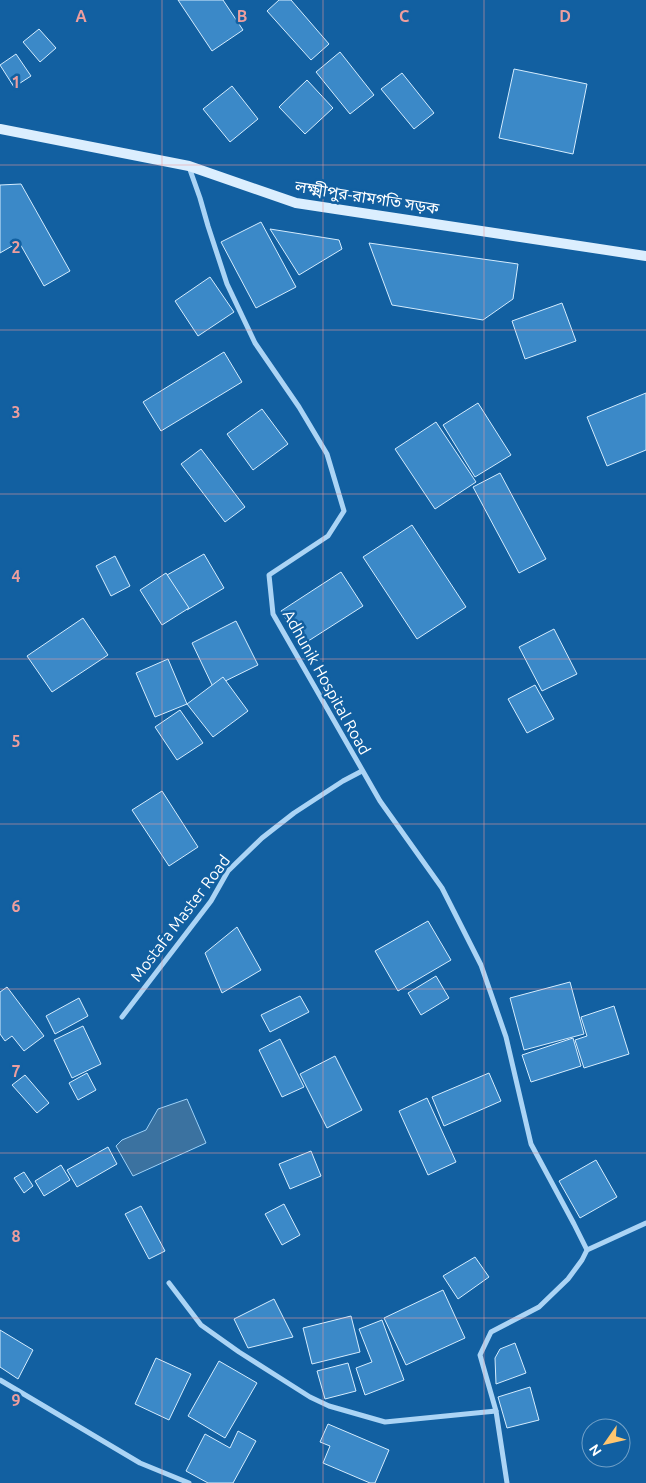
<svg xmlns="http://www.w3.org/2000/svg" width="646" height="1483" viewBox="0 0 646 1483" font-family="Ubuntu,'Noto Sans Bengali',sans-serif">
<style>
.water{fill:#3b72a0;stroke:#9dd1f8}
.building{fill:#3b89c8;stroke:#d4ecfe}
.lines{fill:none;stroke-linecap:round;stroke-linejoin:round}
.street{stroke:#abd4f5;stroke-width:5}
.secondary{stroke:#dbeefe;stroke-width:10}
.grid{fill:none;stroke:#ed9e9e;stroke-width:1;stroke-opacity:0.55}
.labels{text-anchor:middle;stroke-width:5;stroke-linejoin:round;paint-order:stroke}
.street-label{font-size:16px;fill:#fff;stroke:#1260a1}
.grid-label{font-size:16px;text-anchor:middle;font-weight:bold;fill:#ed9e9e;stroke:#1260a1;stroke-width:5;stroke-linejoin:round;paint-order:stroke}
</style>
<rect width="100%" height="100%" fill="#1260a1"/>
<polygon class="water" points="187,1099 206,1143 133,1176 116,1146 122,1140 146,1130 158,1109"/>
<g class="building">
<polygon points="178,0 223,0 243,30 212,51"/>
<polygon points="279,0 291,0 329,44 311,60 267,11"/>
<polygon points="39,29 56,48 40,62 23,42"/>
<polygon points="340,52 374,95 350,114 316,72"/>
<polygon points="16,54 31,76 14,87 0,65"/>
<polygon points="514,69 587,84 573,154 499,138"/>
<polygon points="402,73 434,113 414,129 381,89"/>
<polygon points="307,80 333,108 305,134 279,107"/>
<polygon points="232,86 258,119 230,142 203,109"/>
<polygon points="21,184 70,271 44,286 19,242 0,253 0,185"/>
<polygon points="261,222 296,287 256,308 221,242"/>
<polygon points="270,229 339,240 342,249 299,275"/>
<polygon points="369,243 518,264 513,299 483,320 392,305"/>
<polygon points="210,277 234,312 198,336 175,301"/>
<polygon points="562,303 576,341 525,359 512,321"/>
<polygon points="224,352 242,382 161,431 143,402"/>
<polygon points="646,393 646,450 607,466 587,417"/>
<polygon points="478,403 511,455 475,477 443,425"/>
<polygon points="262,409 288,444 253,470 227,434"/>
<polygon points="436,422 476,482 435,509 395,449"/>
<polygon points="201,449 245,507 225,522 181,464"/>
<polygon points="500,473 546,559 519,573 473,487"/>
<polygon points="412,525 466,607 417,639 363,557"/>
<polygon points="204,554 224,588 187,610 167,575"/>
<polygon points="115,556 130,586 111,596 96,566"/>
<polygon points="341,572 363,606 302,645 281,611"/>
<polygon points="166,573 189,608 162,625 140,590"/>
<polygon points="83,618 108,655 52,692 27,656"/>
<polygon points="236,621 258,665 213,687 192,643"/>
<polygon points="554,629 577,674 542,691 519,647"/>
<polygon points="168,659 187,704 155,717 136,673"/>
<polygon points="223,677 248,711 213,737 187,704"/>
<polygon points="535,685 554,719 527,733 508,699"/>
<polygon points="180,710 203,743 177,760 155,727"/>
<polygon points="162,791 198,847 169,866 132,810"/>
<polygon points="428,921 451,960 398,991 375,951"/>
<polygon points="237,927 261,970 222,993 205,953"/>
<polygon points="436,976 449,998 421,1015 408,993"/>
<polygon points="570,982 584,1034 524,1050 510,998"/>
<polygon points="7,987 44,1036 24,1051 12,1036 5,1041 0,1034 0,992"/>
<polygon points="300,996 309,1012 270,1032 261,1015"/>
<polygon points="79,998 88,1016 55,1034 46,1016"/>
<polygon points="614,1006 629,1054 584,1068 575,1040 587,1036 581,1017"/>
<polygon points="83,1026 101,1064 72,1078 54,1040"/>
<polygon points="573,1038 581,1066 531,1082 522,1055"/>
<polygon points="280,1039 304,1087 282,1097 259,1050"/>
<polygon points="335,1056 362,1110 327,1128 300,1074"/>
<polygon points="87,1073 96,1090 78,1100 69,1083"/>
<polygon points="489,1073 501,1101 444,1126 432,1097"/>
<polygon points="25,1075 49,1103 37,1113 12,1085"/>
<polygon points="427,1098 456,1162 428,1175 399,1111"/>
<polygon points="108,1147 117,1164 77,1187 67,1170"/>
<polygon points="311,1151 321,1176 290,1189 279,1164"/>
<polygon points="596,1160 617,1197 580,1218 559,1181"/>
<polygon points="61,1165 70,1180 44,1196 35,1181"/>
<polygon points="24,1172 33,1186 24,1193 14,1178"/>
<polygon points="284,1204 300,1235 282,1245 265,1214"/>
<polygon points="141,1206 165,1251 149,1259 125,1214"/>
<polygon points="475,1257 489,1277 458,1299 443,1276"/>
<polygon points="443,1290 465,1338 406,1365 384,1318"/>
<polygon points="274,1299 293,1337 248,1348 234,1319"/>
<polygon points="351,1316 360,1352 312,1364 303,1328"/>
<polygon points="382,1320 404,1380 365,1395 356,1368 372,1362 359,1329"/>
<polygon points="0,1330 33,1350 18,1379 0,1367"/>
<polygon points="515,1343 526,1373 496,1384 495,1358 500,1349"/>
<polygon points="156,1358 191,1374 169,1420 135,1404"/>
<polygon points="219,1361 257,1383 225,1438 188,1416"/>
<polygon points="348,1363 356,1391 325,1399 317,1371"/>
<polygon points="530,1387 539,1420 507,1428 498,1397"/>
<polygon points="328,1424 389,1450 375,1483 370,1483 323,1463 330,1446 320,1442"/>
<polygon points="238,1431 256,1441 233,1483 208,1483 186,1471 205,1434 230,1448"/>
</g>
<g class="lines">
<g class="street">
<polyline points="189,167 200,198 208,226 227,284 255,343 299,407 327,454 344,511 328,536 269,575 273,614 380,801 442,888 481,965 506,1037 531,1144 574,1224 587,1250 582,1260 568,1279 539,1307 491,1332 480,1355 496,1411 507,1483"/>
<polyline points="122,1017 211,901 228,871 262,838 294,813 343,781 362,771"/>
<polyline points="587,1250 646,1223"/>
<polyline points="169,1283 201,1325 239,1352 310,1397 329,1406 385,1422 496,1411"/>
<polyline points="0,1380 140,1463 189,1483"/>
</g>
<polyline class="secondary" points="0,129 189,166 296,203 646,256"/>
</g>
<path class="grid" d="M162,0V1483M323,0V1483M484,0V1483M0,165H646M0,330H646M0,494H646M0,659H646M0,824H646M0,989H646M0,1153H646M0,1318H646"/>
<g class="labels">
<g class="street-label">
<text transform="translate(367 197) rotate(9)" y="6">লক্ষ্মীপুর-রামগতি সড়ক</text>
<text transform="translate(327 682) rotate(61)" y="6">Adhunik Hospital Road</text>
<text transform="translate(180 918) rotate(-53)" y="6">Mostafa Master Road</text>
</g>
</g>
<g class="grid-label">
<text x="81" y="22">A</text>
<text x="242" y="22">B</text>
<text x="404" y="22">C</text>
<text x="565" y="22">D</text>
<text x="16" y="88">1</text>
<text x="16" y="253">2</text>
<text x="16" y="418">3</text>
<text x="16" y="582">4</text>
<text x="16" y="747">5</text>
<text x="16" y="912">6</text>
<text x="16" y="1077">7</text>
<text x="16" y="1242">8</text>
<text x="16" y="1406">9</text>
</g>
<g transform="translate(606 1443) rotate(236)"><circle r="24" fill="#1260a1" stroke="#71a0c7"/>
<path d="M0-4L9 19L0 12L-9 19Z" fill="#ffc66f"/>
<text y="-8" font-size="14" font-weight="bold" text-anchor="middle" fill="#ffffff">N</text>
</g>
</svg>
